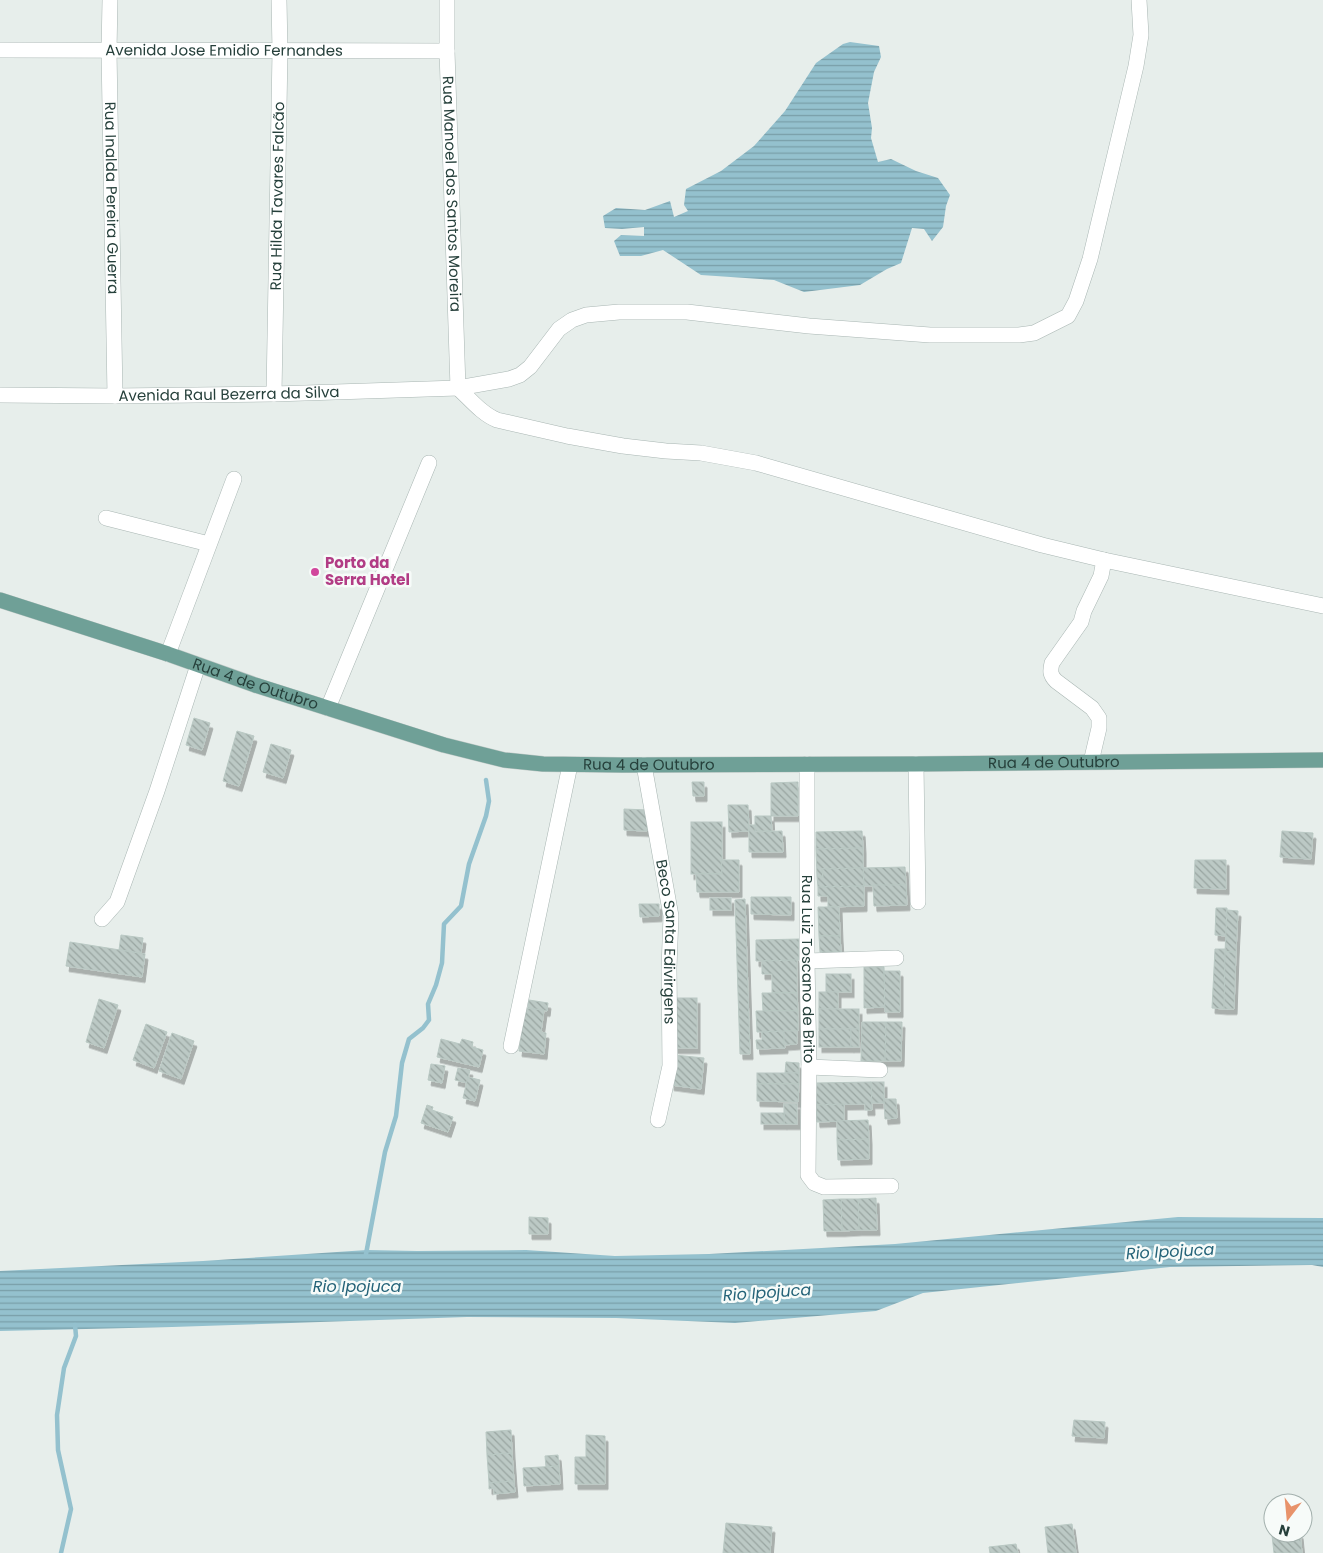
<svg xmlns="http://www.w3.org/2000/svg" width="1323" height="1553" viewBox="0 0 1323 1553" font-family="Poppins,sans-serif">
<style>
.water{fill:url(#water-rules)}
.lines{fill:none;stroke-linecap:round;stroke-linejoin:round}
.stream{stroke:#94c1ce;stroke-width:4.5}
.building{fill:url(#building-back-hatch);stroke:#b9c8c3;filter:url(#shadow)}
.minor-casing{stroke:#a9b6b3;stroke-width:16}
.major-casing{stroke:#c2cac8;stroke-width:16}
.minor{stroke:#fff;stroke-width:15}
.major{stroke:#6fa097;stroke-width:15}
.hotel-dot{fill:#d1479c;stroke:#f7fbf9;stroke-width:2}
.labels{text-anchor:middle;stroke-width:5;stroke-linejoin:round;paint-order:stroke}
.street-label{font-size:15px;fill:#26403b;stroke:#f7fbf9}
.hotel-label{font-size:15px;font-weight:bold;fill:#b23c85;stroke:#f7fbf9;text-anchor:start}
.water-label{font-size:16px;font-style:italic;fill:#246378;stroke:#f7fbf9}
</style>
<defs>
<pattern id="water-rules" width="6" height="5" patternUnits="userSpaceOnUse" patternTransform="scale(1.25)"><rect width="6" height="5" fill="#94c1ce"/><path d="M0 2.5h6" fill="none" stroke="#799ea8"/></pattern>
<pattern id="building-back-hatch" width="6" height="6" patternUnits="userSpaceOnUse" patternTransform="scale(1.25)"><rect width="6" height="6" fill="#bcc9c5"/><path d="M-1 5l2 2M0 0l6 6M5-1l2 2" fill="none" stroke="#99a5a1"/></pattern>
<filter id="shadow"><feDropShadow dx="3" dy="5.5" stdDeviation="0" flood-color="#0004"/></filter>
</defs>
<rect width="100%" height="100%" fill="#e7eeeb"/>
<g class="water">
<polygon points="850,42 879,46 881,57 874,72 868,103 872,128 871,138 878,162 891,159 916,171 938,178 950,195 946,206 943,227 932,241 924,229 912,228 901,263 887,269 860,285 804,292 774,280 701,275 663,250 641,256 620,256 614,241 621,235 644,236 644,227 622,229 605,228 603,216 616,208 645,210 670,201 674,217 688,211 684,205 686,189 721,171 754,146 785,111 816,63 843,44"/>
<polygon points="1178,1217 1323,1218 1323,1267 1312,1265 1170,1267 923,1293 876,1311 735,1323 616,1318 467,1317 172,1327 0,1331 0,1271 203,1261 367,1250 417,1251 526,1250 615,1256 709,1254 895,1244"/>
</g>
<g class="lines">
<g class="stream">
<polyline points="366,1254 385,1152 396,1116 402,1063 409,1039 423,1028 429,1020 428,1004 436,985 442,963 444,924 461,906 469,864 486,816 489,801 486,780"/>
<polyline points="61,1553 71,1509 58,1450 57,1415 64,1368 76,1336 75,1325"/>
</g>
</g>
<g class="building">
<polygon points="194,718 210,723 202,750 186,745"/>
<polygon points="237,731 254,736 239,786 223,781"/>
<polygon points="271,744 291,750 283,778 263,772"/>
<polygon points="692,782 704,782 704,796 693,796"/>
<polygon points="798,782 798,816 771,816 771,783"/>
<polygon points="728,805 748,805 749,831 729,832"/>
<polygon points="624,809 648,810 647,831 624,830"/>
<polygon points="755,816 771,816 772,831 755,831"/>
<rect x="691" y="822" width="31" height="52"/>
<polygon points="749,825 755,825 755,832 782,831 783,852 749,852"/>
<polygon points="862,831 863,848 816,849 816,832"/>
<polygon points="1282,831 1313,833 1311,859 1280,857"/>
<polygon points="863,848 863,868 822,869 823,877 817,877 816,849"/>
<polygon points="721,860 739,860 739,892 697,892 696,874 722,874"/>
<polygon points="1195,860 1226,860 1226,889 1194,888"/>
<polygon points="905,867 906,885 864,886 863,868"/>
<polygon points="863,868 864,886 818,887 817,877 823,877 822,869"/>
<polygon points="873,885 906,885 907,905 874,906"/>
<polygon points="864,886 864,906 828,907 828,896 818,896 818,887"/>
<polygon points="751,897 791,897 791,915 751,914"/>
<rect x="710" y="898" width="21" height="12"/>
<polygon points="745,899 750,1054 740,1054 735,900"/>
<polygon points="639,904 659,904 659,916 640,917"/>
<polygon points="818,907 839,907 840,936 819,936"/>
<polygon points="1216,908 1227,908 1226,936 1215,935"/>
<polygon points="1227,910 1238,911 1236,952 1225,952"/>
<polygon points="121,935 143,938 141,953 119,950"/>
<polygon points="819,936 840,936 841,952 820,952"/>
<polygon points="799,939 799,960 756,961 756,940"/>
<polygon points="70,942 145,954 142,977 66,966"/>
<polygon points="1215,949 1226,949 1224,1009 1212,1008"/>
<polygon points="1225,952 1236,952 1234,1009 1224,1009"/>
<polygon points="797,960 797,993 772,993 772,974 762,974 762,961"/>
<polygon points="864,967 884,967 885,1007 864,1008"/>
<polygon points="884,971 900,971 900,1012 885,1012"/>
<rect x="826" y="974" width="25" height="18"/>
<rect x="819" y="992" width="19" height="17"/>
<polygon points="762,993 797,993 798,1011 763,1011"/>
<rect x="673" y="998" width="24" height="50"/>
<polygon points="99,999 118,1005 104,1048 86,1042"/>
<polygon points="529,1000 548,1003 547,1011 528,1008"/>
<polygon points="524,1008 544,1010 541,1032 546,1033 544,1054 519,1051"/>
<rect x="819" y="1009" width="40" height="20"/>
<polygon points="756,1011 798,1011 798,1031 757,1032"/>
<polygon points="862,1022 886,1022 885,1061 861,1061"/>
<polygon points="886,1022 902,1022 901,1061 885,1061"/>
<polygon points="146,1024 167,1032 154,1068 133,1060"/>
<rect x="819" y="1029" width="32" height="18"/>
<rect x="851" y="1029" width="8" height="18"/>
<polygon points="784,1031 785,1048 757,1049 756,1040 762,1040 762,1032"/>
<polygon points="784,1031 797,1031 797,1044 784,1045"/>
<polygon points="172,1033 194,1041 181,1079 159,1071"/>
<polygon points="441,1039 460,1044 462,1039 473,1042 472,1047 483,1050 479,1067 437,1057"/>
<polygon points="674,1055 704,1058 701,1089 671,1085"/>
<polygon points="786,1062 799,1063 799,1073 785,1073"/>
<polygon points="431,1064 445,1066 442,1083 428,1080"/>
<polygon points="458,1068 470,1070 467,1083 455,1080"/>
<rect x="757" y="1073" width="42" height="11"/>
<polygon points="468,1077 480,1080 475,1101 463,1098"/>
<rect x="871" y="1082" width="13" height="21"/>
<polygon points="871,1082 872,1110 865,1110 865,1104 816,1105 816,1083"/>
<polygon points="757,1084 799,1084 798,1102 757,1101"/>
<polygon points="884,1099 896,1099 897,1118 885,1119"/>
<rect x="784" y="1104" width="13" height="20"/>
<polygon points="844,1104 844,1121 817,1122 816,1105"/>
<polygon points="427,1105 433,1107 432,1110 453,1117 448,1132 421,1123"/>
<rect x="761" y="1113" width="23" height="11"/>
<polygon points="868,1120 869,1139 837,1140 837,1121"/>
<polygon points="869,1139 869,1159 838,1160 837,1140"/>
<polygon points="876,1198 877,1230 859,1230 858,1199"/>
<polygon points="841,1199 858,1199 859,1230 842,1231"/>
<polygon points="841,1199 842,1231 824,1231 823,1200"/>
<polygon points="529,1217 548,1218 548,1234 529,1234"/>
<polygon points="1074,1420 1105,1422 1104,1438 1072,1436"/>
<polygon points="511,1430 512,1453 487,1455 486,1432"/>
<polygon points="586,1435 605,1436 605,1484 575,1484 575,1457 586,1457"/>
<polygon points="512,1453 514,1481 489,1483 487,1455"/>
<polygon points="558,1455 559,1466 546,1467 545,1456"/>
<polygon points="559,1466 560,1484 524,1486 523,1468"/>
<polygon points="514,1481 515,1492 494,1494 494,1488 489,1489 489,1483"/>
<polygon points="1269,1509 1273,1509 1273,1533 1300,1533 1302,1553 1274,1553"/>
<polygon points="726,1523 772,1527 770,1553 723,1553"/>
<polygon points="1072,1524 1076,1553 1048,1553 1045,1527"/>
<polygon points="1016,1544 1018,1553 990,1553 989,1547"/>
</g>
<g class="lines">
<defs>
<g id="minor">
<path id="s1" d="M110,0L109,51L115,396"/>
<path id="s2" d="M447,0V51L458,388"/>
<path id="s3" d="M0,50L447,51"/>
<path d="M458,388C470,399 482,414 497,420L567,436L623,446L666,451L701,453L756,463L1042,545L1104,560L1323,606"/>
<path id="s4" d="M274,394L280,51L279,0"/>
<path id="s5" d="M0,395L115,396L274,394L458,388L509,379L520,375L530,367L559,329L572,320L586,315L619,312H687L809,326L930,335H1019L1034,333L1068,316L1076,301L1090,259L1136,66L1141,35L1139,0"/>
<polyline points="106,518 209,544"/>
<polyline points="168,654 234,479"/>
<polyline points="328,708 429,463"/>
<path d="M1091,762L1099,728V718L1092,708L1056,681C1050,675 1050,671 1052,663L1081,622L1084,611L1101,576L1104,560"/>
<path id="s6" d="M807,764V961L809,1067L808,1175L814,1183L824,1187L891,1186"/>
<polyline points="916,764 918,902"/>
<path id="s7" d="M644,765L671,916L669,968L670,1066L658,1120"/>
<polyline points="102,919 117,902 157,791 198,665"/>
<polyline points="807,961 896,958"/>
<polyline points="511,1046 570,765"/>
<polyline points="809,1067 880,1070"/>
</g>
<g id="major">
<path id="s8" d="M0,600L168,654L255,685L444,745L504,760L543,764L622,765L916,764L1323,760"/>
</g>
</defs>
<use href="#minor" class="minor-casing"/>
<use href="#major" class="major-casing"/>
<use href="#minor" class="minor"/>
<use href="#major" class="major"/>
</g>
<circle class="hotel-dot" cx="315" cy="572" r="5"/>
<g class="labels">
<g class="street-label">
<text dy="5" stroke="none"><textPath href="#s3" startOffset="224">Avenida Jose Emidio Fernandes</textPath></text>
<text dy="5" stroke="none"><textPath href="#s2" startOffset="194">Rua Manoel dos Santos Moreira</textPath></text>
<text dy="5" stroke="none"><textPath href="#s4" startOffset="198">Rua Hilda Tavares Falcão</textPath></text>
<text dy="5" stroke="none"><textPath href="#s1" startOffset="198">Rua Inalda Pereira Guerra</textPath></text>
<text dy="5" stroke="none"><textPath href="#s5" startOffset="229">Avenida Raul Bezerra da Silva</textPath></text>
<text dy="5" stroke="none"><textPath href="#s8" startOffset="269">Rua 4 de Outubro</textPath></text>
<text dy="5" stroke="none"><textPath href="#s8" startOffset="1079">Rua 4 de Outubro</textPath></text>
<text dy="5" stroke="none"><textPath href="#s8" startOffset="674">Rua 4 de Outubro</textPath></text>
<text dy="5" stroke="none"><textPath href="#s7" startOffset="179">Beco Santa Edivirgens</textPath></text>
<text dy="5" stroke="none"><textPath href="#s6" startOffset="205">Rua Luiz Toscano de Brito</textPath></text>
</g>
<g class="hotel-label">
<text x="325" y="568">Porto da<tspan x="325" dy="17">Serra Hotel</tspan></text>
</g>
<g class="water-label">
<text transform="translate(1170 1251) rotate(-3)" y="6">Rio Ipojuca</text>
<text x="357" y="1292">Rio Ipojuca</text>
<text transform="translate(767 1292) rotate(-4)" y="6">Rio Ipojuca</text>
</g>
</g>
<g transform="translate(1288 1518) rotate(196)"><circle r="24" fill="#f7fbf9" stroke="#a3b0ad"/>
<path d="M0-4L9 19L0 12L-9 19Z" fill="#e8936b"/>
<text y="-8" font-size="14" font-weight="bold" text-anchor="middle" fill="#26403b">N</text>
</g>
</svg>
